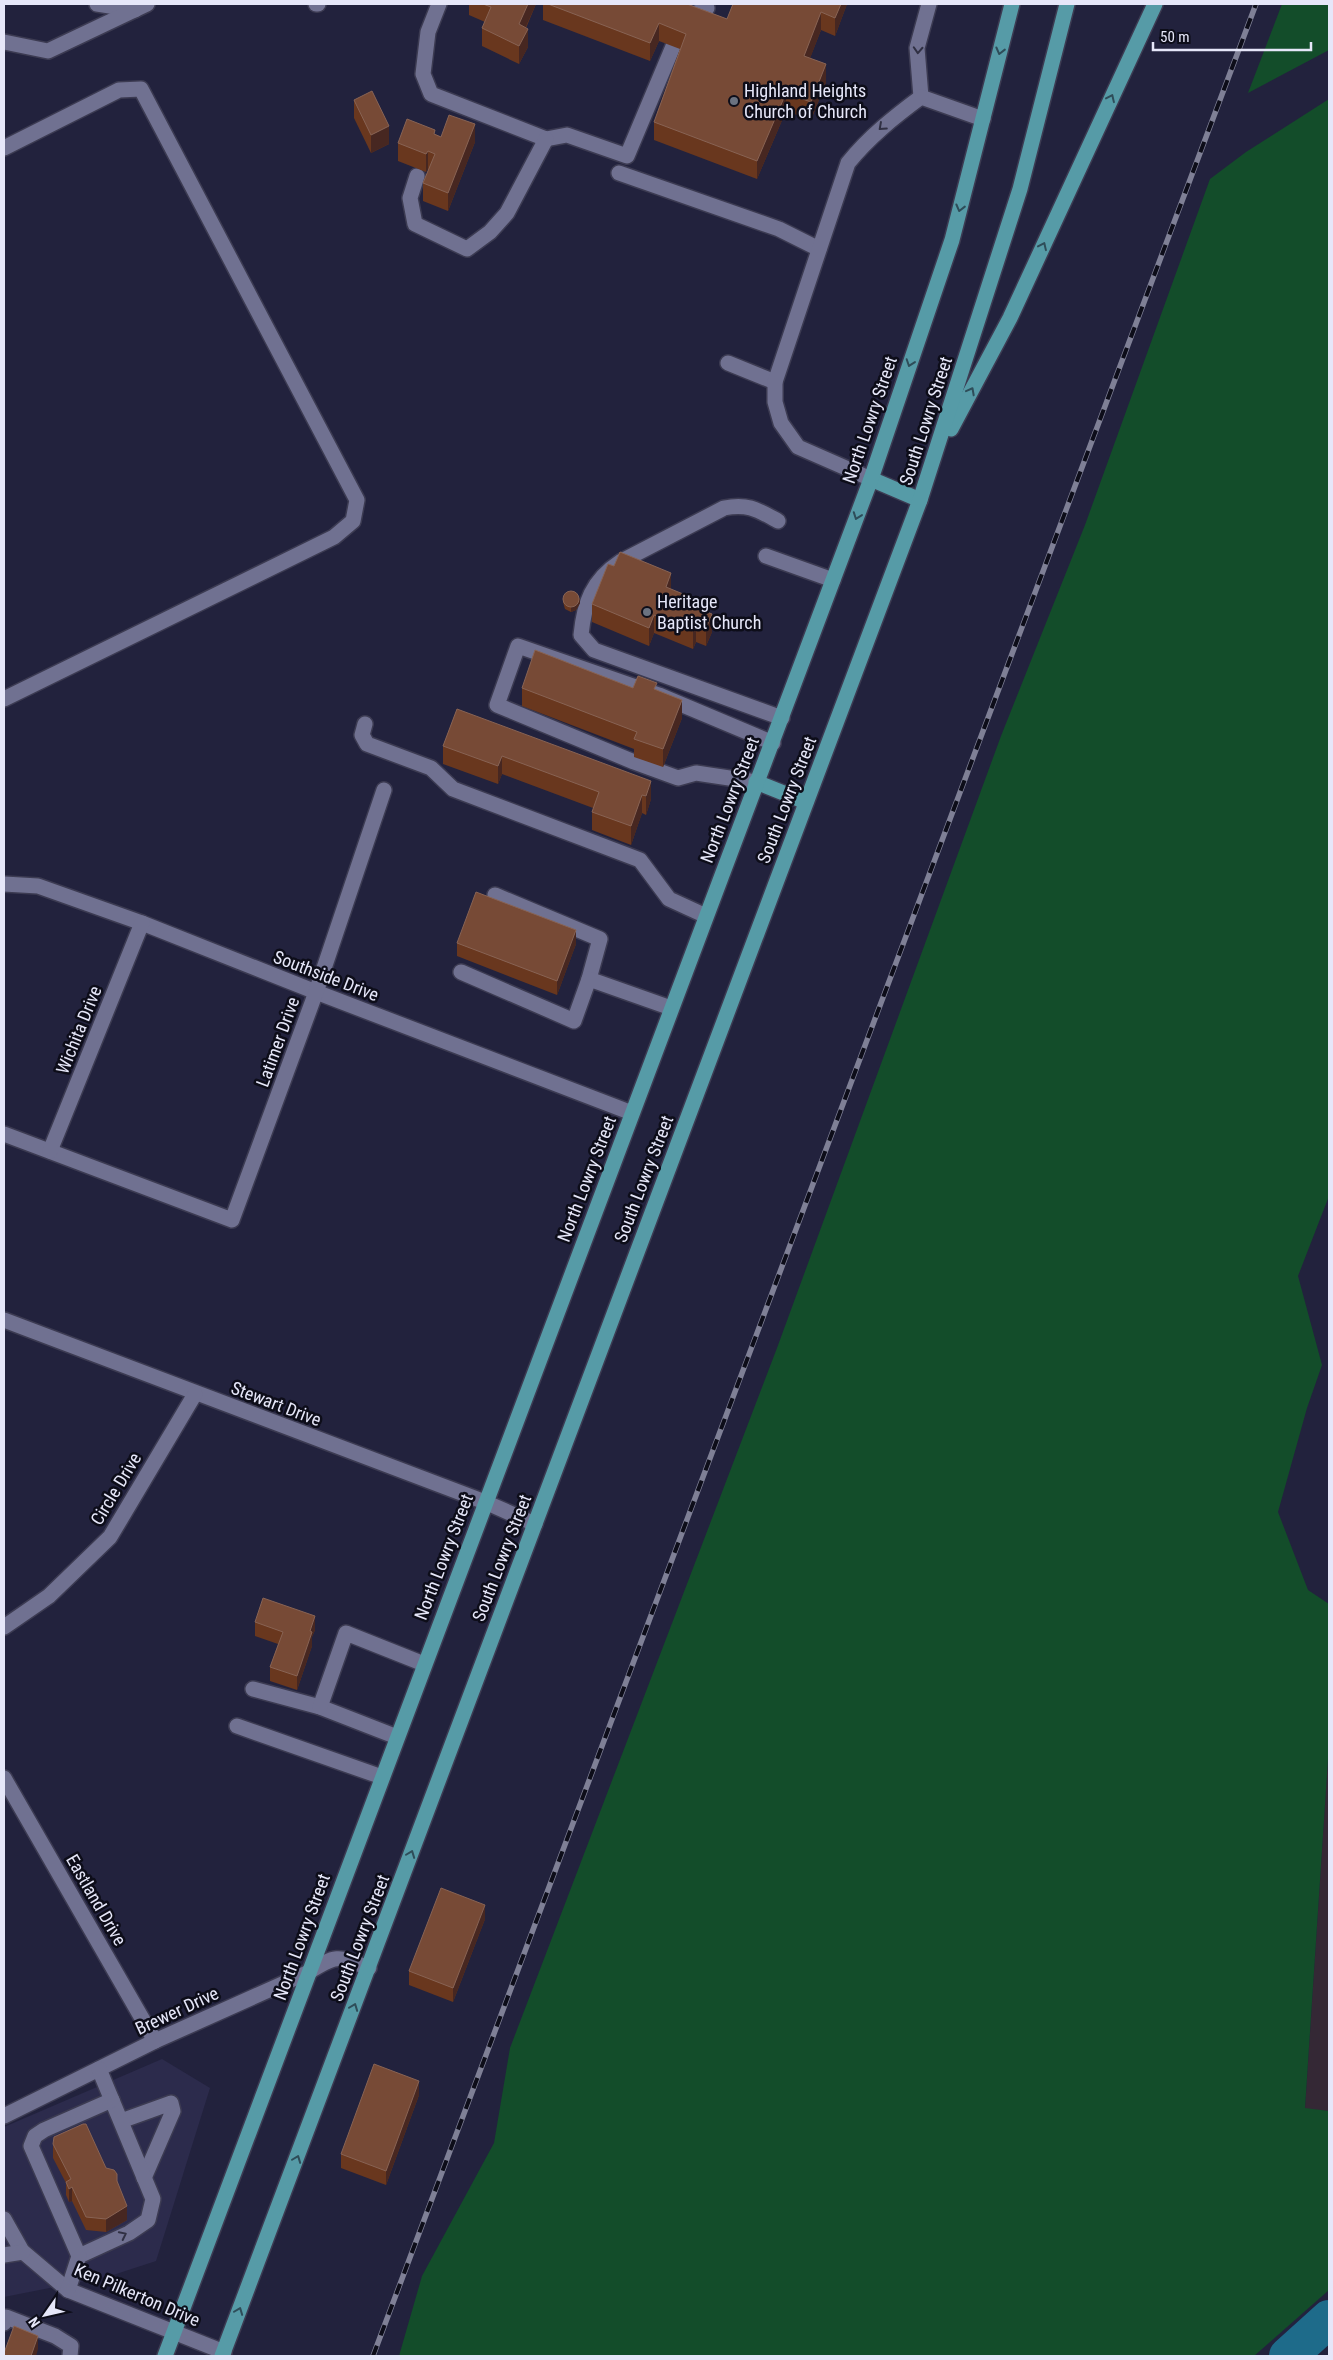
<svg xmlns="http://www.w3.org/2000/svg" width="1333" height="2360" viewBox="0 0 1333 2360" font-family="'Roboto Condensed',sans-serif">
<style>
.built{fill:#2c2b4c}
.education{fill:#342835}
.green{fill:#134d2a}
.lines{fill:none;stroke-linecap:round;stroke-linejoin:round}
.river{stroke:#1e6b8a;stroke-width:38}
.minor-casing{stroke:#3c3b52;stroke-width:18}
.major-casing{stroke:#3c3b52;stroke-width:18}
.minor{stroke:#707191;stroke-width:15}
.major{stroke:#569ba7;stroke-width:15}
.rail-casing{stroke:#7f8096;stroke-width:5.5}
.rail{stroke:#0d0d19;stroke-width:4;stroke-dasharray:11;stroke-linecap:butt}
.wall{fill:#69371e}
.shaded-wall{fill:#472721}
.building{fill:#774a36;stroke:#886354}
.oneway{stroke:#303043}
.oneway2{stroke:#2e4d59}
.worship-dot{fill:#6b7280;stroke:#0d0d19;stroke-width:2}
.labels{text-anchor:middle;stroke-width:5;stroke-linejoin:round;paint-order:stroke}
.poi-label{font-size:18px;fill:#e6e7f9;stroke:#0d0d19;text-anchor:start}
.street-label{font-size:18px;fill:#e6e7f9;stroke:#0d0d19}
</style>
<rect width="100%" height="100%" fill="#22223d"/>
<polygon class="built" points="162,2059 210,2088 156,2261 110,2276 4,2297 4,2127"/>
<polygon class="education" points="1329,1744 1329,2111 1305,2109"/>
<g class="green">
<polygon points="1282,4 1329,4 1329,50 1248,93"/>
<polygon points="1329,99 1329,1196 1298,1276 1322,1365 1307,1408 1278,1512 1308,1590 1329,1604 1329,1744 1305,2108 1329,2111 1329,2290 1254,2356 399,2356 422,2276 494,2143 510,2048 777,1348 1001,736 1085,525 1210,179 1246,152"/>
</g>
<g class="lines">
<polyline class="river" points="1288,2356 1329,2319"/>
<defs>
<g id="minor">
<polyline points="97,4 135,10"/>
<polyline points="316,4 318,4"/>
<polyline points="439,4 428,32 423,74 431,94 546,139 567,135 627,156 685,18 707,8"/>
<polyline points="4,42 48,51 147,4"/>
<polyline points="921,97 917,48 929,4"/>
<polyline points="921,97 983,119"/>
<polyline points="4,148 119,90 141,89 357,500 353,521 334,537 4,699"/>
<polyline points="619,173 779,229 819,249"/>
<polyline points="417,176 410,198 415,224 467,249 490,232 507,213 546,139"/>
<polyline points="728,363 775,382"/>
<path d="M871,479L798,447L781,423L775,402V382L848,163C869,137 894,117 921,97"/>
<path d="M778,521C758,510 748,503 724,508L620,562C592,580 584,604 581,635L594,650L782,718"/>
<polyline points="766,556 833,580"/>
<polyline points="365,724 362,735 367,744 431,768 453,789 640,860 669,899 706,916"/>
<polyline points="756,782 696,773 678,778 634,762 497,705 518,646 659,695 773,743"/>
<polyline points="4,884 38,886 142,923 316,992 632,1113"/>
<polyline points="495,895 600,939 589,979"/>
<polyline points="461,972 574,1021 589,979 671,1008"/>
<polyline points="4,1134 232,1220 316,992 384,790"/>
<polyline points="50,1151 142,923"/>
<polyline points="4,1320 485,1502 535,1524"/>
<polyline points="4,1627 49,1596 110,1537 195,1394"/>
<polyline points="253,1689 320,1707 397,1737"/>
<polyline points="320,1707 346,1633 424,1664"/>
<polyline points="237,1726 382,1777"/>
<polyline points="4,1778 155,2041"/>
<path d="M4,2116L155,2041L309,1972C337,1954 338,1956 369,1968"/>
<polyline points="121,2121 171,2103 173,2111 144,2178"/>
<polyline points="4,2219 22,2251 68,2290 224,2352"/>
<polyline points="4,2255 23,2252"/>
<polyline points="79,2256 129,2233 148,2220 153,2199 99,2069"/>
<polyline points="68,2290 79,2256 31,2146 35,2136 44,2130 112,2100"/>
<polyline points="4,2323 6,2317 55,2336 71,2346 70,2356"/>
</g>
<g id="major">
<polyline points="951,429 1010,318 1155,4"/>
<polyline points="871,479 920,500"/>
<polyline points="756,782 806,802"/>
<polyline points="165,2356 871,479 952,240 1012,4"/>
<polyline points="222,2356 920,500 1020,189 1067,4"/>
</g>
</defs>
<use href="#minor" class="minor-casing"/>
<use href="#major" class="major-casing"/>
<use href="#minor" class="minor"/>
<use href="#major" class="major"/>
<defs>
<polyline id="rail" points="373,2356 1256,4"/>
</defs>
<use href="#rail" class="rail-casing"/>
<use href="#rail" class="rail"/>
</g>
<g class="wall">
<polygon points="469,4 536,4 526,28 528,47 519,64 482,46 482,28 485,22 469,15"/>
<polygon points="543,4 687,4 727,19 733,4 847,4 835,36 821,30 810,58 826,82 811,120 786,111 757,179 654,140 654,122 680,49 659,41 650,61 543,20"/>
<polygon points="354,100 389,144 371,153 354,118"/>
<polygon points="435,134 441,137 475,142 448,211 423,201 423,183 429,169 428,169 426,172 398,161 398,143"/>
<polygon points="671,589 705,611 712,632 706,646 696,642 693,649 654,633 649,646 592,622 592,604"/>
<polygon points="563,598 580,603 576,610 571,612 565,609 563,602"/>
<polygon points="522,688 633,688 657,690 682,718 663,767 634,757 634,749 522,706"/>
<polygon points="457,709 651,799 646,815 642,813 631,845 592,830 592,812 593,808 502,774 498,784 443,764 443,746"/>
<polygon points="457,943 576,944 557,995 457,956"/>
<polygon points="255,1622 315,1630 312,1637 312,1646 297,1690 270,1681 270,1667 278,1644 255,1636"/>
<polygon points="485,1919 453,2002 409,1985 409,1971"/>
<polygon points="419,2095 386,2185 341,2168 341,2154"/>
<polygon points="53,2144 106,2168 117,2181 127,2220 106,2232 86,2230 72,2201 69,2202 66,2195 66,2183 53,2158"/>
</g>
<g class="shaded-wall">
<polygon points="528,4 536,4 519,42 519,24"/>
<polygon points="841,4 847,4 835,36 835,18"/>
<polygon points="821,12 821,30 804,74 804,56"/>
<polygon points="659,23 659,41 650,61 650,43"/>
<polygon points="528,29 528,47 519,64 519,46"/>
<polygon points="826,64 826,82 811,120 811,102"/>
<polygon points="786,93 786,111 757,179 757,161"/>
<polygon points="475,124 475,142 448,211 448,193"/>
<polygon points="389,126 389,144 371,153 371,135"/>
<polygon points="428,151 428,169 426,172 426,154"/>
<polygon points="671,573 671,592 666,587"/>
<polygon points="580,598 580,603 576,610 571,612 571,607"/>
<polygon points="705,603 705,621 702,628 702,610"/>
<polygon points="712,614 712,632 706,646 706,628"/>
<polygon points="654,615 654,633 649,646 649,628"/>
<polygon points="696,624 696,642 693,649 693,631"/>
<polygon points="682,700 682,718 663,767 663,749"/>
<polygon points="502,756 502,774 498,784 498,766"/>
<polygon points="651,781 651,799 646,815 646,796"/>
<polygon points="642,795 642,813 631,845 631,826"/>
<polygon points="576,930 576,944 557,995 557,981"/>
<polygon points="315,1616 315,1630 312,1637 312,1646 297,1690 297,1676 310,1631"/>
<polygon points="485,1905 485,1919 453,2002 453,1988"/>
<polygon points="419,2081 419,2095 386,2185 386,2171"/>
<polygon points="72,2187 72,2201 69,2202 69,2189"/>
<polygon points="127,2206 127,2220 106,2232 106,2219"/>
<polygon points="38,2336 38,2349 36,2356 31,2356"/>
</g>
<g class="building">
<polygon points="483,4 528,4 519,24 528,29 519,46 482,28 491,7"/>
<polygon points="548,4 687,4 727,19 733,4 841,4 835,18 821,12 804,56 826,64 811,102 786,93 757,161 654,122 686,34 659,23 650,43"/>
<polygon points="372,91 389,126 371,135 354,100"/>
<polygon points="449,115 475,124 448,193 423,183 435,154 428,151 426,154 398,143 407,119 435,130 434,134 441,137"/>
<polygon points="620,552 671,573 666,587 705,603 702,610 712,614 706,628 696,624 693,631 654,615 649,628 592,604 608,564 614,566"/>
<circle cx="571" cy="599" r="8"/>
<polygon points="535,650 633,688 638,676 657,683 654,689 682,700 663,749 634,739 637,732 522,688"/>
<polygon points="457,709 651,781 646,796 642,795 631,826 592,812 599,792 502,756 498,766 443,746"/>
<polygon points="476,892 576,930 557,981 457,943"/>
<polygon points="263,1598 315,1616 310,1631 312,1632 297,1676 270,1667 283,1632 255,1622"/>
<polygon points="441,1888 485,1905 453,1988 409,1971"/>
<polygon points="374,2064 419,2081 386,2171 341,2154"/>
<polygon points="83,2124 86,2124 106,2168 114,2170 117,2174 117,2181 127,2206 106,2219 86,2217 72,2187 69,2189 66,2182 71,2179 53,2144 54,2137"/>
<polygon points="14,2326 38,2336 31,2356 4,2356 4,2353"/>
</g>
<defs><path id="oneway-chevron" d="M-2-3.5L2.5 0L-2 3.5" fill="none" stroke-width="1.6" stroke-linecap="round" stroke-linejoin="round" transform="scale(1.25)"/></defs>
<g class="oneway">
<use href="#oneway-chevron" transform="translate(918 50) rotate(93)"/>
<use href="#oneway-chevron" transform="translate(882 127) rotate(138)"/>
<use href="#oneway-chevron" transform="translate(123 2235) rotate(-26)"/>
</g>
<g class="oneway2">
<use href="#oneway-chevron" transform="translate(1000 51) rotate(104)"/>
<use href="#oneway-chevron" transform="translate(1111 98) rotate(-65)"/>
<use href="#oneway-chevron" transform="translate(960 208) rotate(104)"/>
<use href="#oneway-chevron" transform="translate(1043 246) rotate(-65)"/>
<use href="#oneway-chevron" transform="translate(910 363) rotate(109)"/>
<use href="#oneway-chevron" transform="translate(971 391) rotate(-62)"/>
<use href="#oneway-chevron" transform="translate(857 516) rotate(110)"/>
<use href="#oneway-chevron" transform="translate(411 1854) rotate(-69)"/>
<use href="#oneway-chevron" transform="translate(354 2007) rotate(-69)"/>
<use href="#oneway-chevron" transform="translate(297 2159) rotate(-69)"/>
<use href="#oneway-chevron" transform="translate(239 2311) rotate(-69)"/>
</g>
<g class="worship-dot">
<circle cx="734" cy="101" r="5"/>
<circle cx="647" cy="612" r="5"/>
</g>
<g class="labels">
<g class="poi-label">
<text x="744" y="97">Highland Heights<tspan x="744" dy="21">Church of Church</tspan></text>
<text x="657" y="608">Heritage<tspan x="657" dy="21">Baptist Church</tspan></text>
</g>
<g class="street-label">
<text transform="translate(870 420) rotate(-71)" y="6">North Lowry Street</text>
<text transform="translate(926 421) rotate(-72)" y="6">South Lowry Street</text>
<text transform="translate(730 800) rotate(-69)" y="6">North Lowry Street</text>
<text transform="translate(787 800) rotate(-69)" y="6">South Lowry Street</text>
<text transform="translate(326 976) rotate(21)" y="6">Southside Drive</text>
<text transform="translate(79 1030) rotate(-68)" y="6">Wichita Drive</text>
<text transform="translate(278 1042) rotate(-70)" y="6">Latimer Drive</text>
<text transform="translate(587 1179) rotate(-69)" y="6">North Lowry Street</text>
<text transform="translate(644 1179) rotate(-69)" y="6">South Lowry Street</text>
<text transform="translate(276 1404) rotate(21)" y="6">Stewart Drive</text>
<text transform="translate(116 1489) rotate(-59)" y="6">Circle Drive</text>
<text transform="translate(444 1557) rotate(-69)" y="6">North Lowry Street</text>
<text transform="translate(502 1558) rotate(-69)" y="6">South Lowry Street</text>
<text transform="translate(96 1900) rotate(60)" y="6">Eastland Drive</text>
<text transform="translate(302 1937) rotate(-70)" y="6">North Lowry Street</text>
<text transform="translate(360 1938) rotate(-69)" y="6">South Lowry Street</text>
<text transform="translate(177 2011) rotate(-25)" y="6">Brewer Drive</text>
<text transform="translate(137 2295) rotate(23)" y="6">Ken Pilkerton Drive</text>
</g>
</g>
<rect width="1333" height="2360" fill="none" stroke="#e6e7f9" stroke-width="10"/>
<g transform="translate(45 2315) rotate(236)" stroke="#0d0d19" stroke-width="4" paint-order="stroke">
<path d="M0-4L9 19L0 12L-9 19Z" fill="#e6e7f9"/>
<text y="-8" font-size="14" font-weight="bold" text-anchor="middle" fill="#e6e7f9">N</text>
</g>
<path d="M1153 42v8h158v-8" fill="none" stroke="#e6e7f9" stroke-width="2.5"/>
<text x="1160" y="42" font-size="15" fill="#e6e7f9" stroke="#0d0d19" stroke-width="4" paint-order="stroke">50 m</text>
</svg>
